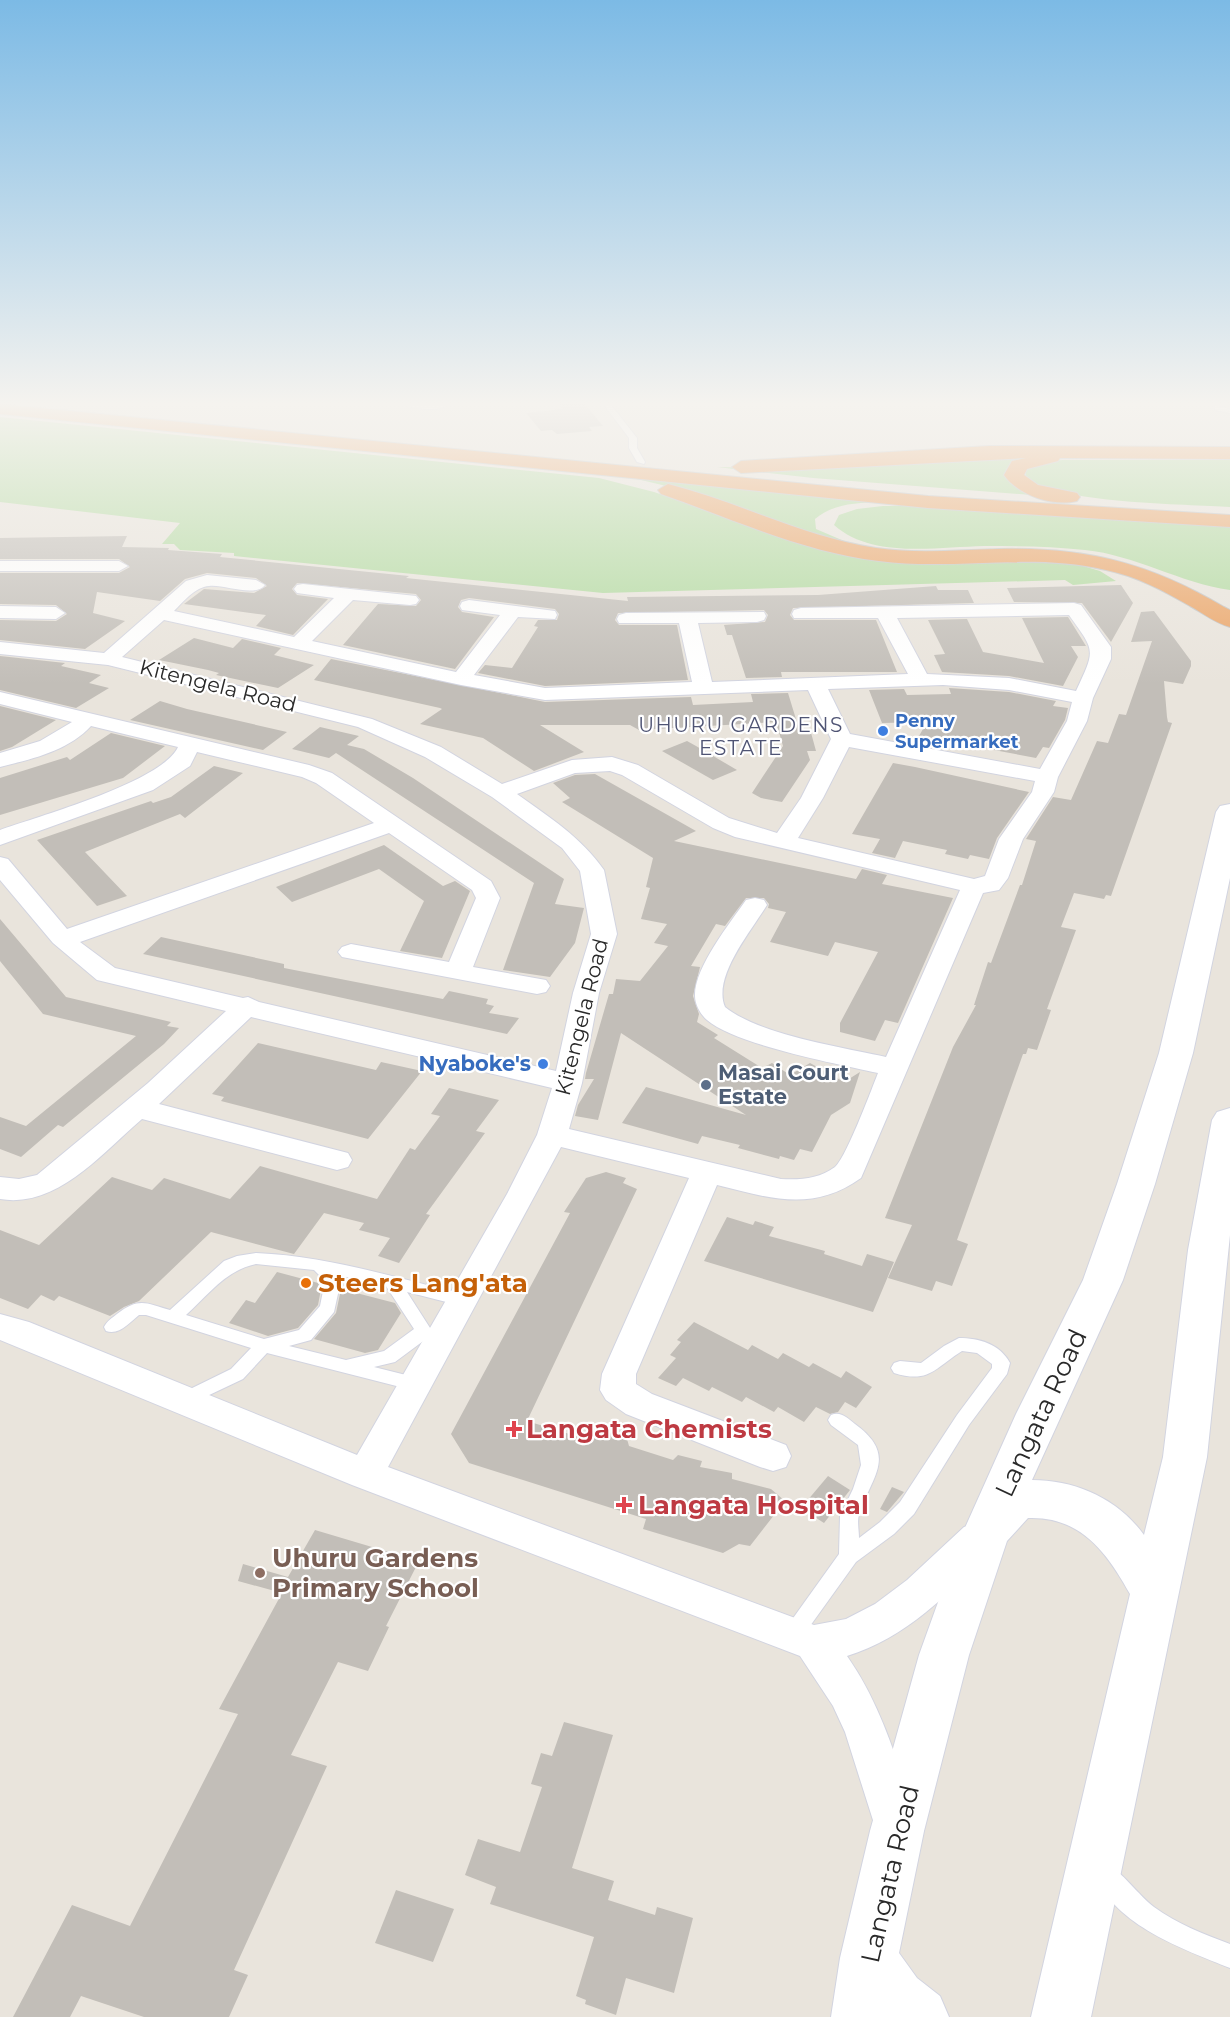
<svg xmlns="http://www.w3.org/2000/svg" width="1230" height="2017" viewBox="0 0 1230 2017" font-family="Montserrat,sans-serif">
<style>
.green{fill:#b1da9f}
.building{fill:#c2beb8}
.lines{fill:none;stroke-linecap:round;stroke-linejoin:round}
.lane-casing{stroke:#d2d4e0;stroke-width:2}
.street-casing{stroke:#d2d4e0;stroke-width:2}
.secondary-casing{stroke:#d2d4e0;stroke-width:2}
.highway-casing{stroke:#c3c3c3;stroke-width:2}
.lane{fill:#fff;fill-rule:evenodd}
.street{fill:#fff;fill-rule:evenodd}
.secondary{fill:#fff;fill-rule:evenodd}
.highway{fill:#eba466;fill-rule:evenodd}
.shop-dot{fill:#3f7fe0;stroke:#fff;stroke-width:2}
.service-dot{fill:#5c6f8a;stroke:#fff;stroke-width:2}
.food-dot{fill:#e8710a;stroke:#fff;stroke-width:2}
.health-dot{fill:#e0444e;stroke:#fff;stroke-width:2}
.education-dot{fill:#8d6e63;stroke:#fff;stroke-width:2}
.labels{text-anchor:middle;stroke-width:4.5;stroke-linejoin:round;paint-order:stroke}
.far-shop-label{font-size:18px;font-weight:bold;fill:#366cbe;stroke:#fff;text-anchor:start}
.far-quarter-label{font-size:20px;letter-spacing:1.5px;fill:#4f5474;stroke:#fff}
.street-label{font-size:21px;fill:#292929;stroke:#fff}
.shop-label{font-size:21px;font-weight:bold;fill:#366cbe;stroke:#fff;text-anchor:end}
.service-label{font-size:21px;font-weight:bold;fill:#4e5e75;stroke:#fff;text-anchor:start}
.near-food-label{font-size:26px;font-weight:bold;fill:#c56008;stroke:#fff;text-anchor:start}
.near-street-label{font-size:26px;fill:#292929;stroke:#fff}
.near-health-label{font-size:26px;font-weight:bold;fill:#be3a42;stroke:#fff;text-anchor:start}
.near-education-label{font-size:26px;font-weight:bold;fill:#785e54;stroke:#fff;text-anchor:start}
</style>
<rect width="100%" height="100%" fill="#e9e4dc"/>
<g class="green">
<polygon points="0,417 599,478 654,492 824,549 1073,563 1100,571 1116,581 1073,585 1065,580 603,593 234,556 234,553 180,550 174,544 162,544 180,523 0,502"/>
<polygon points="1038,454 1006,469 1006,477 1058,497 813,478 717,467 766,468"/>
<path d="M1062,460H1230V507C1188,504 1054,504 1026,477L1025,470L1037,463Z"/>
<path d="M612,473L881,502C857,503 834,503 815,519L816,529L858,547L662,485Z"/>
<path d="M883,506H927L1230,524V590C1180,583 1135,555 1085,550C1051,546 1018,546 984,546C936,547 872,559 834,525L839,515L857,509Z"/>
</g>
<g class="building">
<polygon points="556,401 582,401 603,426 589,427 592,431 557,434 552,430 541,431 526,413 563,409"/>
<polygon points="127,536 122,547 169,548 168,550 222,554 220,557 409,576 406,578 628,601 627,597 818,595 936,586 938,590 968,590 974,603 793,608 790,615 794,620 876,620 897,672 781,672 782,677 746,678 732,635 727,635 724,625 765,622 768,615 764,610 618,613 615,620 619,625 677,625 688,680 545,686 478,673 485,665 512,668 538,627 534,626 538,620 557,620 559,614 555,609 469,598 461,600 458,607 462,612 494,617 455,669 343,645 378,604 416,606 421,600 416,594 297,583 292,589 297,595 328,599 293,635 256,626 266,615 184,604 204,589 254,593 267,586 256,578 207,573 185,579 160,601 97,592 93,613 125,621 85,649 0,640 0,620 56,621 67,614 56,605 0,604 0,573 119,573 130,567 119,559 0,559 0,538"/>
<polygon points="1121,585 1133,603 1111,642 1082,603 1014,602 1007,588"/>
<polygon points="1154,611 1191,661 1191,666 1183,684 1164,681 1167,717 1168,722 1172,723 1111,896 1106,895 1104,899 1074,893 1061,927 1076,930 1047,1009 1051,1010 1037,1050 1028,1048 1026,1054 1023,1054 957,1240 968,1244 952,1286 936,1281 932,1291 888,1278 912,1225 885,1218 953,1047 976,1005 974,1005 988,962 991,963 1020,885 1022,885 1036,841 1026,839 1053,797 1071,800 1097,741 1108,743 1119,714 1126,715 1152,641 1131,642 1141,612"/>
<polygon points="1068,617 1086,646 1071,646 1078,657 1063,686 1009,676 942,672 934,655 945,654 928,620 967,619 983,652 1044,663 1022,618"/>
<polygon points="194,638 233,648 242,639 281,648 274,655 314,665 278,688 216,675 219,673 208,670 159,660"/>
<polygon points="0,656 65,663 61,666 101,675 89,683 109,688 76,708 0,690"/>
<polygon points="331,659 545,702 691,697 693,705 753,702 751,694 788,693 799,729 810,729 816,751 807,751 810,760 782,802 761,798 752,793 783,746 776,722 639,730 630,725 540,725 584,752 534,771 483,738 420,724 442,709 440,708 314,680"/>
<polygon points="949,688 1009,692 1056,701 1053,706 1068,708 1065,720 1049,748 1043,747 1036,758 919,736 927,722 882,723 869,690 904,689 907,695 951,694"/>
<polygon points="160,701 187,709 287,732 263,750 130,720"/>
<polygon points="0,706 56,720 12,747 0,751"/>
<polygon points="320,727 359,736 347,745 364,749 413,778 564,879 555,904 584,908 575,943 550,977 503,970 534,883 336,753 329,758 292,749"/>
<polygon points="111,733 165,746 123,778 0,815 0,778 67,757 70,760"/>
<polygon points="687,741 696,746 737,770 713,780 662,751"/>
<polygon points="893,763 915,767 1029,792 997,838 989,859 970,855 968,859 945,854 947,850 903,841 895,858 872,853 880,839 852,834"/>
<polygon points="214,766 243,773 185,818 180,814 85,852 127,896 97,906 37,840 151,801 153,803 171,797"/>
<polygon points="595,774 696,831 674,841 856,879 862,869 887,875 882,884 953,898 898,1023 885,1020 875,1041 840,1032 840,1023 878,952 835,942 828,956 770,942 786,912 768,908 769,904 764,898 746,898 725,926 716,924 691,966 700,967 693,996 699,1014 697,1022 718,1035 714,1038 762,1068 772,1063 790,1075 810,1063 844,1082 860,1072 850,1103 831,1115 812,1152 800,1149 794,1160 780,1156 779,1159 738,1148 740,1145 702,1136 698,1144 622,1123 646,1087 746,1115 621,1033 598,1120 575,1116 578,1105 594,1079 585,1079 586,1073 609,994 613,994 616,979 640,981 668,946 654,943 667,924 641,919 650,888 646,887 653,858 562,802 570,798 553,783 575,775"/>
<polygon points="384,845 443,886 455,881 470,891 442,958 400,951 424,901 379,869 292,902 276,887"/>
<polygon points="0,919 66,997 171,1022 167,1026 179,1028 164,1044 63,1127 58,1125 21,1157 0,1149 0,1117 26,1126 136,1036 43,1014 0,961"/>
<polygon points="161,937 284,964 284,968 443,999 449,991 488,999 486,1004 494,1006 489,1013 519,1018 507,1034 143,954"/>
<polygon points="258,1043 376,1070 381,1062 422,1071 368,1139 221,1101 224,1097 212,1094"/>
<polygon points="449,1088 499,1100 476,1131 485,1133 426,1214 430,1215 399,1263 378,1256 390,1238 359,1230 364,1223 324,1213 294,1254 211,1232 139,1301 124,1307 110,1316 59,1296 54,1301 41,1295 28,1309 0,1298 0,1230 39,1245 112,1177 152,1190 164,1178 230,1199 260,1166 377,1199 410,1148 415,1150 440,1116 431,1114"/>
<polygon points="606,1172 626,1178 623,1183 637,1189 527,1421 589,1440 599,1428 627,1439 629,1446 673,1460 678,1455 702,1461 700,1467 732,1473 732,1479 771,1489 785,1501 750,1546 739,1544 723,1553 643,1529 646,1519 469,1463 451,1434 570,1213 564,1212 586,1178"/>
<polygon points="727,1217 753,1225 755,1221 774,1227 769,1236 825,1251 824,1254 862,1266 867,1254 894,1262 873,1312 704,1261"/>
<polygon points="277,1272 322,1284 318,1305 298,1328 268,1336 229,1323 246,1300 255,1303"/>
<polygon points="341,1289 395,1303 401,1313 378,1350 365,1353 314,1339 336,1313"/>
<polygon points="694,1322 748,1350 752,1345 778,1359 783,1353 809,1367 813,1363 841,1378 846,1371 872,1387 856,1408 845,1402 838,1412 830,1414 816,1407 804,1422 778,1407 774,1412 746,1397 742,1402 712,1387 709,1391 683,1378 676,1386 658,1378 676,1358 670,1355 681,1342 677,1340"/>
<polygon points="828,1476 850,1490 824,1523 801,1508"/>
<polygon points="892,1487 904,1492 887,1512 880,1509"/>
<polygon points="315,1530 419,1561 386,1626 389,1627 368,1671 338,1662 291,1755 327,1766 234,1970 248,1975 229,2017 144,2017 81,1996 70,2017 13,2017 72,1905 130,1926 238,1714 219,1709 282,1593 238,1581 243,1564 288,1577"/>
<polygon points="564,1722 613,1735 572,1868 614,1881 608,1900 655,1915 657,1907 693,1918 674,1993 626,1978 616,2015 585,2004 586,2000 576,1996 594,1937 490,1904 496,1887 465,1875 478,1839 520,1852 542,1787 531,1784 541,1753 552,1756"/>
<polygon points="396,1890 454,1909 433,1962 375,1943"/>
</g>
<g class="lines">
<defs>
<g id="lane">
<polygon points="601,401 608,401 637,438 637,448 645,462 644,464 637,462 629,448 629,438"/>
<polygon points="1218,406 1230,409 1230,413 1215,410 1215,406"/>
<path d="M256,1253C326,1256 394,1277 462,1294L468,1296L470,1300L468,1304L462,1306L407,1292L432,1331L430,1336L395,1362L374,1367L422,1379L425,1384L422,1389L416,1391L267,1353L243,1379L186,1406L180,1404L177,1399L180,1394L231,1369L251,1348L146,1315H139C130,1322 119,1336 106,1331L104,1327C107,1321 112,1318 117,1314C139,1297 146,1303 170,1310L224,1261L237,1256ZM256,1264L314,1270L325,1281L320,1306L299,1330L264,1339L186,1315C208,1295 226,1270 256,1264ZM338,1275L386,1286L414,1329L384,1351L346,1360L289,1346L311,1340L334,1312L341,1280Z"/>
<path d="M959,1338C979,1338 1000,1344 1010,1363L1007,1374L969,1425L914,1514L894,1534L856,1562L800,1640L793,1643L786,1640L783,1634L786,1628L839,1554L840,1516L853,1489L861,1465L858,1445L831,1425L828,1420L831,1415C841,1411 847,1418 855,1424C899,1456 871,1476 859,1515C857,1521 859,1531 859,1538L880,1522L900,1502L957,1415L992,1368V1364L977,1353L962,1351C935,1368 929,1384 894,1373L891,1368L894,1363L900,1361L921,1363L944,1346Z"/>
<path d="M1106,1864C1121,1870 1139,1896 1154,1907C1177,1924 1204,1934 1230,1944V1968C1183,1949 1116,1926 1095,1875L1098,1867Z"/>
</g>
<g id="street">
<path d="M396,401H443L447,405C439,413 404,408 396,401Z"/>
<polygon points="0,561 119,561 128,566 119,571 0,571"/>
<path d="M207,575L256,580L265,585C255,598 224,584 209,586C195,587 183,602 174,611L294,637L334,598L297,593L294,589L297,585L303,584L416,596L419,600L416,604L410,605L353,600L312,641L456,672L500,615L462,610L460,606L462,602L469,600L555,611L557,615L555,619L518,617L474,675L545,688L692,682L679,623H619L617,619L619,615L626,613L764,612L766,616L764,620L757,622L698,623L712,682L908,674L878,618H794L792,614L794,610L801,608L1074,603L1081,605L1111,647V659L1093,698L1087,721L1058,777L1054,792L1023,839L1008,878L999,890L983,893L861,1178C812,1213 770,1198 717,1185L636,1374V1384L652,1394L786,1445L791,1456L786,1467L773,1471L760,1467L626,1414L606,1400L600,1390L602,1374L689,1178L561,1147L388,1467L814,1625L846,1619L875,1604L907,1580L964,1527L978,1523L992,1527L997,1539L992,1551C949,1593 906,1638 847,1656C882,1706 898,1763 916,1821L910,1836L894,1843L878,1836L845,1732L833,1706L800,1656L352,1485L0,1340V1314L29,1322L357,1455L507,1194L537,1135L552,1088L251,1017L159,1104L348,1153L352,1160L348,1167L337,1170L142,1119C103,1152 57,1209 0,1199V1177L19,1179L37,1175L148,1083L226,1011L97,980L53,943L0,880V857L8,859L67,929L374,823L316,783L302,777L197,752L190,766L153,790L0,845V830C39,816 162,782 178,747L91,726C68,751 32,759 0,767V753L40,741L72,722L0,704V692L309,765L332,773L491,881L500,898L473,967L546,980L550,986L546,992L537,994L342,957L338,952L342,947L351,944L449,962L476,898L472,890L389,833L80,942L115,968L243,998L248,997L259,1002L556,1071L573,993L591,934L580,871L562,848L492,797L425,757L358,727L108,665L0,654V642L104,653L186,581ZM1069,615C1095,652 1096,648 1076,691L1009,678L927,674L897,618ZM164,620L461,685L545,700L808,690L831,739L801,798L777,833L729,818L638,765L612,757L572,760L502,784L441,747L372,719L122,657ZM943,685L1009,690L1072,702L1067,721L1040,769L850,734L828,689ZM849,747L1035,781L1032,792L999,839L985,876L974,879L798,838L823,798ZM610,771L622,775L713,828L735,837L960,890L886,1057C841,1047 760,1035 725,1007C712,977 752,930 767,905L764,900L755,898L746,900C730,923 694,968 695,996C695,1005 701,1015 707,1020C736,1045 838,1064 878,1073C871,1091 846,1158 835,1167C819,1179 800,1180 781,1179L569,1129L582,1083L599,993L617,934L604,870C581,837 549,817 517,794L575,773Z"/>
<polygon points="0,606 56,607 65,613 56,619 0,618"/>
</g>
<path id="secondary" d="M1230,804V878L1193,1053L1155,1184L1123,1280L1032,1480C1076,1480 1118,1499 1144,1535L1163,1457L1188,1250L1212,1120L1217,1112L1230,1108V1235L1207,1457L1091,2017H1031L1130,1594C1107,1553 1081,1516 1028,1518L1007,1541L969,1655L924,1831L899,1953L917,1978L940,1996L949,2017H831L840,1958L870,1831L919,1655L964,1530L1016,1414L1083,1280L1117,1184L1159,1053L1216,812L1220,806Z"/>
<g id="highway">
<polygon points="0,404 928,496 1230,515 1230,527 928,508 0,414"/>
<path d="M989,446L1230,447V459L1060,458L1058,461L1027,469L1024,475L1038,485L1077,493L1080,497L1077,501C1053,507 1018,495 1004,475L1012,461L1026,458L741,473L732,467L741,461Z"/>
<path d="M668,484C739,502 803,537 876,548C917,554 958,550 999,549C1086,547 1149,563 1224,607L1230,610V627C1215,623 1203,613 1190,606C1164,591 1136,576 1106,570C1031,552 954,571 879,561C803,552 733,519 661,494L658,490Z"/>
</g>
</defs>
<use href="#lane" class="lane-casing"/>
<use href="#street" class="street-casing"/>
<use href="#secondary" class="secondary-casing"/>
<use href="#highway" class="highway-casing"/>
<use href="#lane" class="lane"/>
<use href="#street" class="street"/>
<use href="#secondary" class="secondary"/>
<use href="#highway" class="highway"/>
</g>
<linearGradient id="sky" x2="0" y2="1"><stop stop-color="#7cbae5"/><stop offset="0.59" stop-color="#f5f3ef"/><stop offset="1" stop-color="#f5f3ef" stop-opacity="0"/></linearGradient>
<rect width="1230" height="684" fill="url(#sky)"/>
<g class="shop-dot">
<circle cx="883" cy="731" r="6"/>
<circle cx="543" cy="1064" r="6"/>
</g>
<circle class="service-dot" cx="706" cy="1085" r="6"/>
<circle class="food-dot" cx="306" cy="1283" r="6"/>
<g class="health-dot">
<path d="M511 1420h6v6h6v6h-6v6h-6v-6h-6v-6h6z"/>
<path d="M621 1496h6v6h6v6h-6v6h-6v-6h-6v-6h6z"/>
</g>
<circle class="education-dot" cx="260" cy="1573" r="6"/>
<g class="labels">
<g class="far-shop-label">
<text x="895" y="727">Penny<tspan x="895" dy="21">Supermarket</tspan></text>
</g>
<g class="far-quarter-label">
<text x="741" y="732">UHURU GARDENS<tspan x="741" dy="23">ESTATE</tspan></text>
</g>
<g class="street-label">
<text transform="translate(218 686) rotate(14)" y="7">Kitengela Road</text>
<text transform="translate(582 1017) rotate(-76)" y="7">Kitengela Road</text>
</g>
<g class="shop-label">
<text x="531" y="1071">Nyaboke's</text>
</g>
<g class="service-label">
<text x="718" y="1080">Masai Court<tspan x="718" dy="24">Estate</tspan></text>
</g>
<g class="near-food-label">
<text x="318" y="1292">Steers Lang'ata</text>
</g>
<g class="near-street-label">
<text transform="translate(1041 1413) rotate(-65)" y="9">Langata Road</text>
<text transform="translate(890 1874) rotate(-77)" y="9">Langata Road</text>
</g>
<g class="near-health-label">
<text x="526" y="1438">Langata Chemists</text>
<text x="638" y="1514">Langata Hospital</text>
</g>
<g class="near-education-label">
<text x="272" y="1567">Uhuru Gardens<tspan x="272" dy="30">Primary School</tspan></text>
</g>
</g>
</svg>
